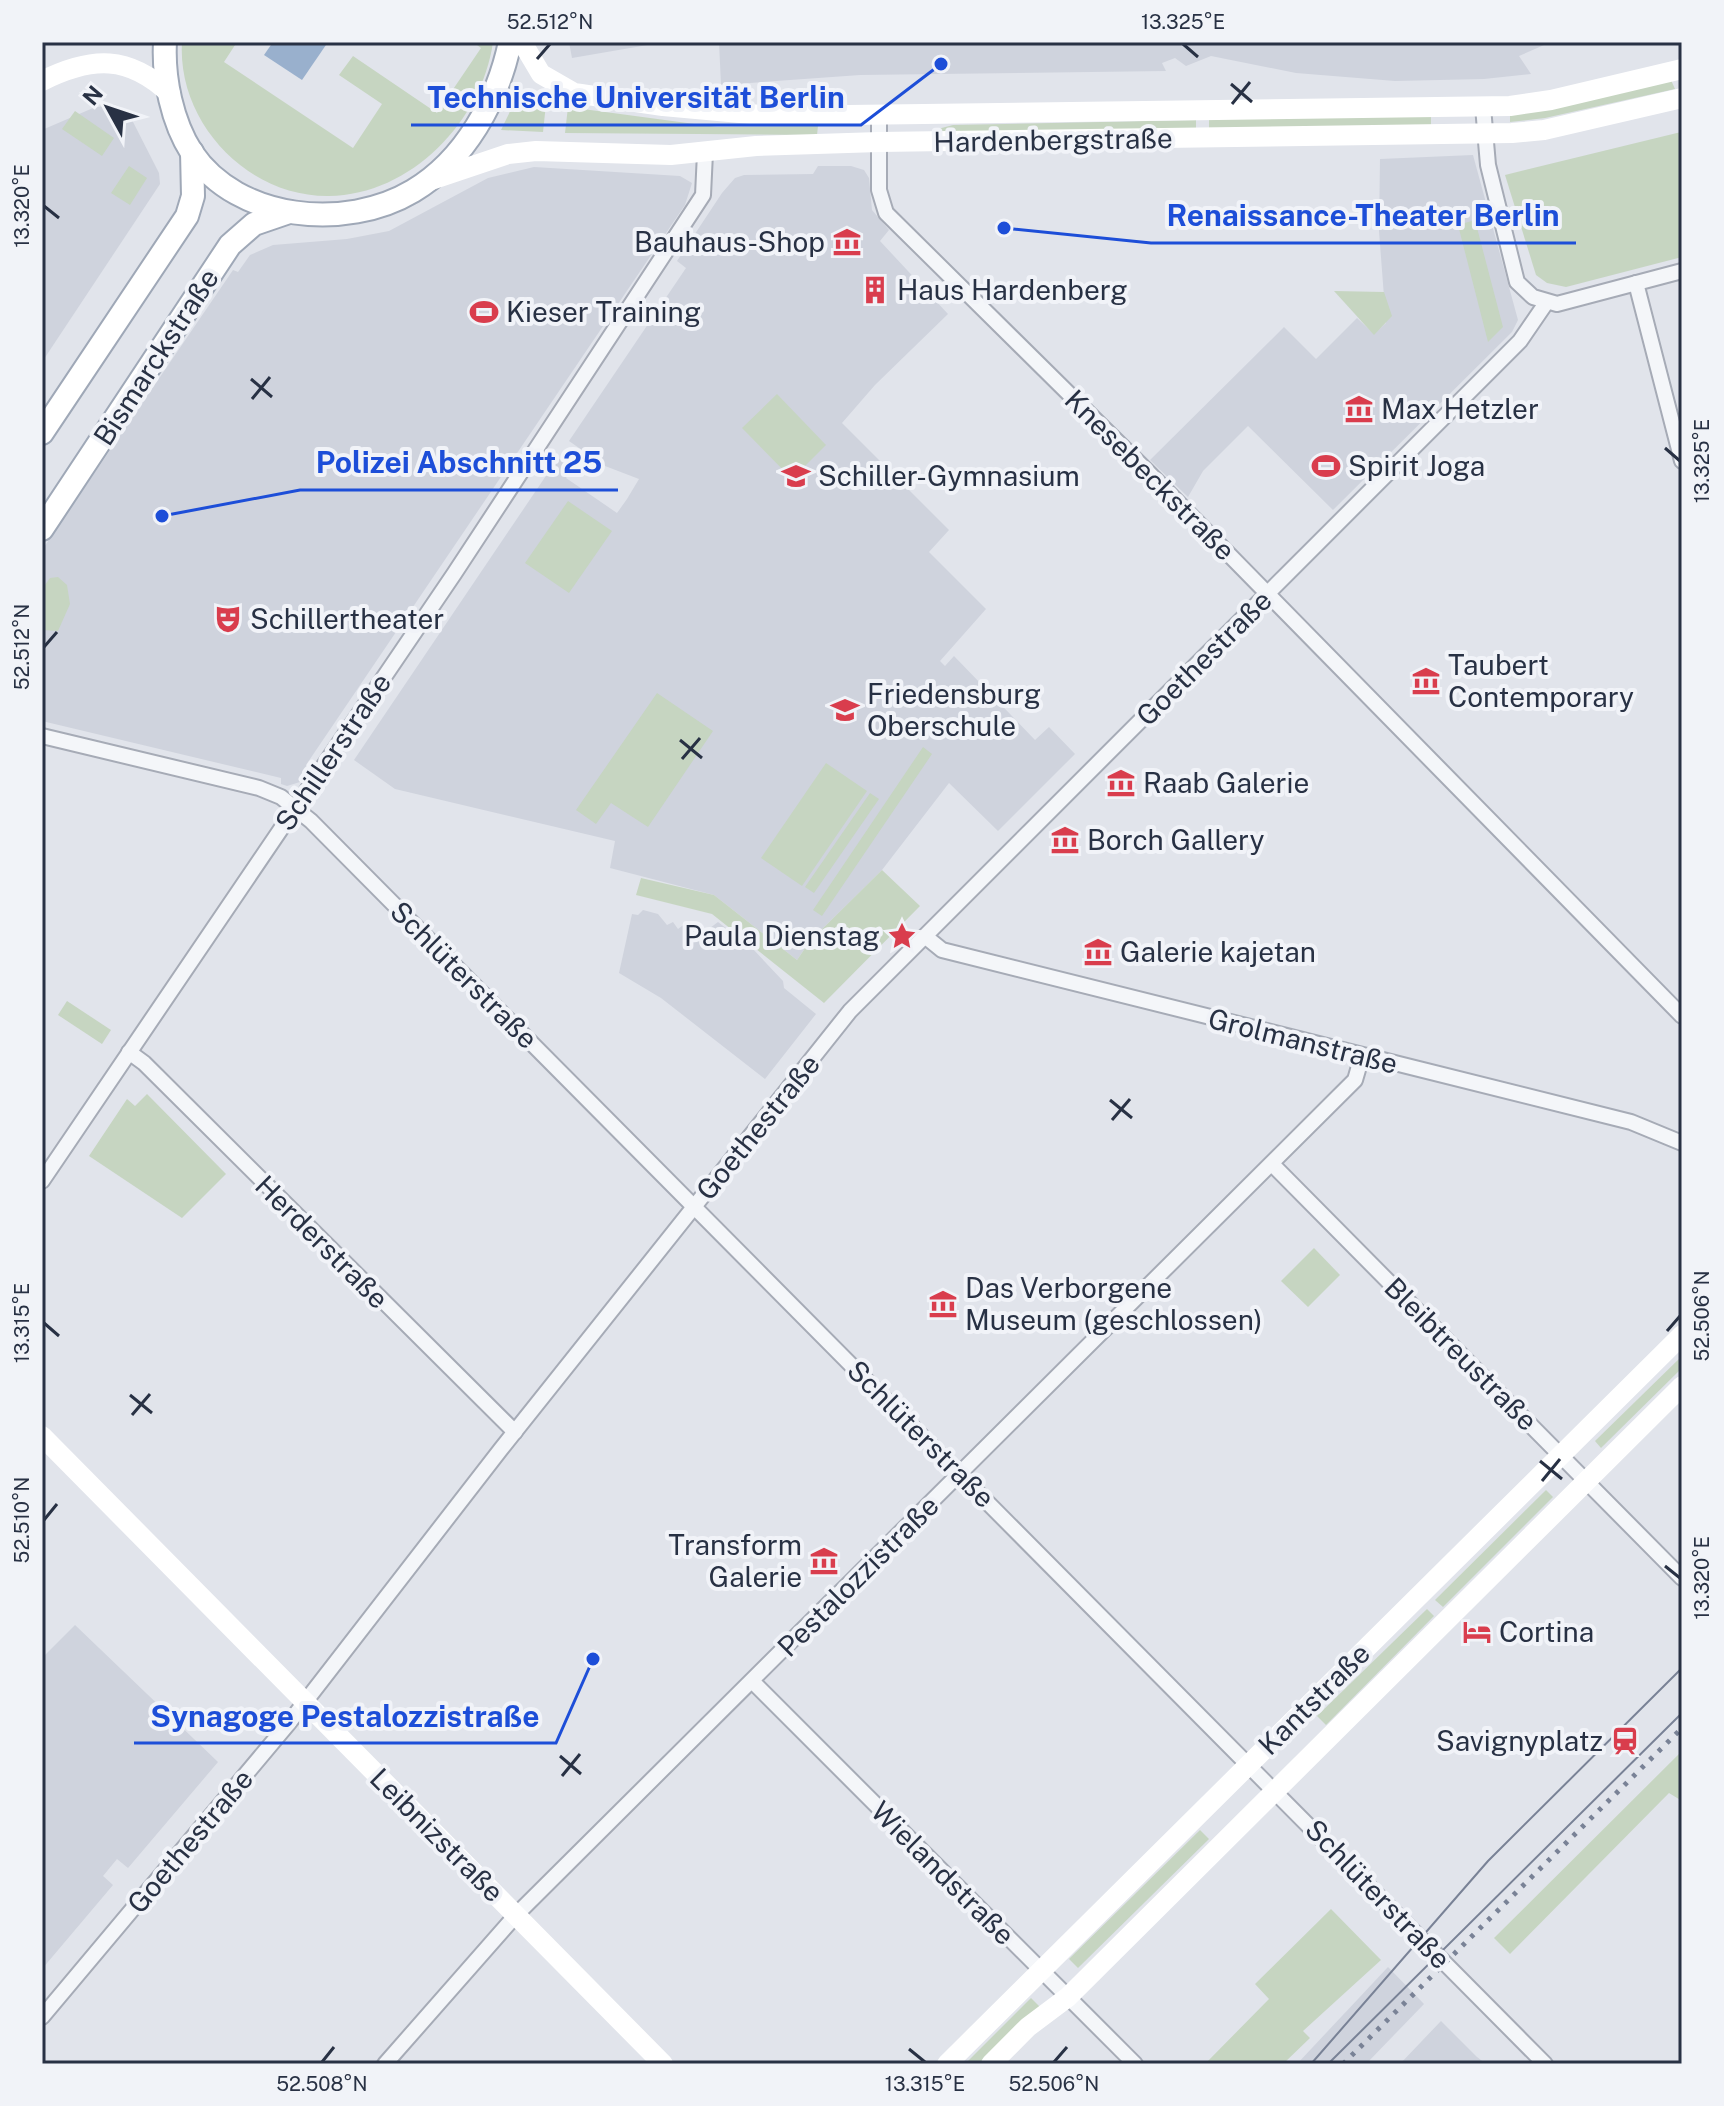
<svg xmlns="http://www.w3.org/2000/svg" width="1724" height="2106" viewBox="0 0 1724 2106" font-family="'Public Sans',sans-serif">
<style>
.built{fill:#cfd3dd}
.green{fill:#c6d5c1}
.water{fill:#99b0cd}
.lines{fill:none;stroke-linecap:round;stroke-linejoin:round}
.street-casing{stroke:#a6abb6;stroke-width:18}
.primary-casing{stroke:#9fa8b7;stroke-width:26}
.street{stroke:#f4f6f9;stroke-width:14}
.secondary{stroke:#fff;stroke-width:20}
.primary{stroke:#fff;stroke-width:22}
.tram{stroke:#798296;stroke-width:2}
.rail{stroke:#798296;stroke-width:5;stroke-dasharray:4 8;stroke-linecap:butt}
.ticks{fill:none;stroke:#283144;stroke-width:3}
.labels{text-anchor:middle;stroke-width:8;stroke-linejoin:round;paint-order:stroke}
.street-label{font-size:28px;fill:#283144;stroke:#f1f3f8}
.poi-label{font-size:28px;fill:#283144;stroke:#f1f3f8;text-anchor:start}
.leader{fill:none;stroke:#1d4ed8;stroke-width:3}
.callout-dot{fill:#1d4ed8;stroke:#f1f3f8;stroke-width:3}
.callout-label{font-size:30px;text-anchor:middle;font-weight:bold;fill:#1d4ed8;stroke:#f1f3f8;stroke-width:8;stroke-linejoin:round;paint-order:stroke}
.neatline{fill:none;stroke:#283144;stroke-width:3}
.ticks-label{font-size:20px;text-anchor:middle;fill:#283144}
</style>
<rect width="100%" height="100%" fill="#e1e4eb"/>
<g class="built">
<polygon points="569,42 665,42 572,58"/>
<polygon points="719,42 1551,42 1519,56 1531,74 1484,79 1395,81 1296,73 1211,56 1186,66 1175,58 1162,63 1166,71 860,75 721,85"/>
<polygon points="113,104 121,107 131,118 159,173 160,184 42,362 42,130 93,108"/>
<polygon points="1473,155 1518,320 1512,332 1333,510 1248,426 1203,471 1188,497 1150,460 1284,327 1316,359 1357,318 1374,334 1386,323 1379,231 1380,159"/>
<polygon points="818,166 851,166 864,170 869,178 872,210 889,230 880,241 948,314 875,385 842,423 949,530 929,552 986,609 940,661 945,666 954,656 1035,740 1049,727 1075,754 998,831 949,783 882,870 810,941 797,960 714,895 610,868 615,841 395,789 354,760 558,458 573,468 566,478 617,513 627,499 639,479 605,466 569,441 686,268 677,261 722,193 735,178 744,175 813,174"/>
<polygon points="534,167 680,176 692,183 685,205 306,765 308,770 300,782 287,786 281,784 281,778 42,721 42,550 233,270 238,272 250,255 273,245 347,239 389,231 488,178"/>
<polygon points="643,910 658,914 667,925 673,922 678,929 686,923 698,937 718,922 752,948 783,981 784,988 816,1014 765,1079 661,998 619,973 632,914 638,915"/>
<polygon points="75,1625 218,1762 128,1868 117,1859 103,1876 113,1885 42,1969 42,1658"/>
<polygon points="1388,1967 1424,2004 1366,2064 1297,2064"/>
<polygon points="1441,2021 1477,2057 1486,2064 1400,2064"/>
</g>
<g class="green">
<path d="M182,42H237L224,62L353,148L382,104L339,75L353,56L437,113L481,48L473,42H493C482,121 411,195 329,196C247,197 177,122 182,42Z"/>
<polygon points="1671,80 1675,89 1545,118 1510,122 1510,113"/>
<polygon points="517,97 546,104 543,132 501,130"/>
<polygon points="568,107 717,127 818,126 817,135 565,133"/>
<polygon points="75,111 114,138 102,156 62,129"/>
<polygon points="1431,116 1431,125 1209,129 1209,119"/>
<polygon points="1196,120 1196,130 935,133 934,130 953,125"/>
<polygon points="1681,132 1682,257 1566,287 1547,283 1536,275 1505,175"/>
<polygon points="129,166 147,178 130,205 111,193"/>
<polygon points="1475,220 1503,327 1488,342 1458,225"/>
<polygon points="1334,291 1384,292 1392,316 1374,335"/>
<polygon points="777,394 826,445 792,479 742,428"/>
<polygon points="568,501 612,531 569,593 525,563"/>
<polygon points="58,577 67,585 70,604 58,631 42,630 42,589 50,578"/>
<polygon points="657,693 713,731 648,827 611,803 596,824 576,810"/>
<polygon points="923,747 932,754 822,916 813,910"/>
<polygon points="826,763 867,791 802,886 761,858"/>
<polygon points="870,793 879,799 814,893 805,887"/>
<polygon points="882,870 920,906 824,1003 712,914 636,895 641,878 714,895 797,960 810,941"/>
<polygon points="67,1001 111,1030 102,1044 58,1015"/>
<polygon points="147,1094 226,1174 182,1218 89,1156 127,1099 135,1106"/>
<polygon points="1314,1248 1340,1275 1308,1307 1281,1281"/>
<polygon points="1682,1356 1682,1368 1601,1448 1595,1441"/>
<polygon points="1546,1490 1553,1497 1443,1607 1435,1600"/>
<polygon points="1427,1609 1434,1616 1326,1725 1317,1716"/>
<polygon points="1682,1751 1679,1784 1682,1801 1669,1793 1510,1954 1494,1938"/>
<polygon points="1200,1830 1209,1839 1078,1968 1069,1959"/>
<polygon points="1331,1909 1381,1960 1303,2031 1310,2038 1283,2064 1205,2064 1269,1999 1255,1984"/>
<polygon points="1031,1998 1040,2007 982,2064 965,2064"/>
</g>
<polygon class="water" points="273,42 328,42 302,80 264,55"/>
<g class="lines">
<defs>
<g id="street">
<polyline points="1483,107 1488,165 1517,282 1533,297 1557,304 1682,271"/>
<polyline points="879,116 879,190 886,213 1147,471 1682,1016"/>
<polyline points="1636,283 1682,461"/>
<polyline points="42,736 259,788 281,797 311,821 1545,2064"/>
<polyline points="926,937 942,950 1631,1122 1682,1143"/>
<polyline points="129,1052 144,1063 515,1432"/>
<polyline points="1272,1164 1682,1578"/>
<polyline points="42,1181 454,574 703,195 705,153"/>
<polyline points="752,1681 1135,2064"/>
<polyline points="42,2017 288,1724 501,1449 850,1011 1520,341 1546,303"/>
<polyline points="385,2064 517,1914 1355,1080 1362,1056"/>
</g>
<g id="primary">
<path d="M165,42C163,78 172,122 192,153C238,221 346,231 413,191C465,160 498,100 510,42"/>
<polyline points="42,433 187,216 193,196 192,152"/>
<polyline points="42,529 230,245 254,224 289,212"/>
</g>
</defs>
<use href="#street" class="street-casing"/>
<use href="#primary" class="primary-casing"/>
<use href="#street" class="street"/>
<g class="secondary">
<polyline points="522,42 541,74 574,93 663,106 773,116 1510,106 1551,100 1682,69"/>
<path d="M42,81C92,56 129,55 170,94"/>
<polyline points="431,180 508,154 536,151 671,155 756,146 879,142 1512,133 1544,130 1682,98"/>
<polyline points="42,1436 663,2064"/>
<polyline points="947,2064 1682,1335"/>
<polyline points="991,2064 1028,2027 1068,1997 1682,1386"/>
</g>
<use href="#primary" class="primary"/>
<g class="tram">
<polyline points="1311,2064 1488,1861 1682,1668"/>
<polyline points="1328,2064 1682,1713"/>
</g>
<polyline class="rail" points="1343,2064 1682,1728"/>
</g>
<path class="ticks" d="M1183,44L1198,57M537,59L550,44M1231,84L1252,102M1232,104L1250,82M44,206L59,218M251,379L272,397M252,399L270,377M1665,448L1680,461M44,647L57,632M680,740L702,758M682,759L700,738M1110,1100L1132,1118M1112,1120L1130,1099M44,1323L59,1336M1667,1331L1680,1316M130,1395L152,1413M132,1415L150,1394M1540,1461L1562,1479M1542,1481L1560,1459M44,1520L57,1504M1665,1566L1680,1578M560,1756L581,1774M562,1776L580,1754M909,2049L925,2062M322,2062L334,2047M1054,2062L1067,2047"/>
<defs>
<symbol id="museum-bare" viewBox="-9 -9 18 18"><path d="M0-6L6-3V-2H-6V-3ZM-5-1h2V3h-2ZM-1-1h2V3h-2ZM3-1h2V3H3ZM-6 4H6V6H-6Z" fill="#d93d4d" stroke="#f1f3f8" stroke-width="2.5" paint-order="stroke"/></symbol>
<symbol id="building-bare" viewBox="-9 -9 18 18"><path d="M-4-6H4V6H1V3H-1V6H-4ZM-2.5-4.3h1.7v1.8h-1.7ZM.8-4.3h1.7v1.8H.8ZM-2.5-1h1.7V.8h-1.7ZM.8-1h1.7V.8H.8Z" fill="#d93d4d" stroke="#f1f3f8" stroke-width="2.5" paint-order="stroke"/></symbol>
<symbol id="stadium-bare" viewBox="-9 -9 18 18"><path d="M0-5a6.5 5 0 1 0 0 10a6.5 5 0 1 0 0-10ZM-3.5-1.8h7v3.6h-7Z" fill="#d93d4d" stroke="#f1f3f8" stroke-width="2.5" paint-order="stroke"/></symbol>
<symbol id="school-bare" viewBox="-9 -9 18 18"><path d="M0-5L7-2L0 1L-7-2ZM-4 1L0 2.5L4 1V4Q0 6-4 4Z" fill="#d93d4d" stroke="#f1f3f8" stroke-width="2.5" paint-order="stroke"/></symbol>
<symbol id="theatre-bare" viewBox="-9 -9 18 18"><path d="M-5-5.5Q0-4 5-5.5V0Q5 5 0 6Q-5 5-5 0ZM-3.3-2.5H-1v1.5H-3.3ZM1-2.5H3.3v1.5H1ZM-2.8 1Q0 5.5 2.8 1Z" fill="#d93d4d" stroke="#f1f3f8" stroke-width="2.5" paint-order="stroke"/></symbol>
<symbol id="sight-bare" viewBox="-9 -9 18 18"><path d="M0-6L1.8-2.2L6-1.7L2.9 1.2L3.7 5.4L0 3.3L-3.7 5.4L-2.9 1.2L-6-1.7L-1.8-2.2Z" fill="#d93d4d" stroke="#f1f3f8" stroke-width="2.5" paint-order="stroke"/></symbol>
<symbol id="hotel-bare" viewBox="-9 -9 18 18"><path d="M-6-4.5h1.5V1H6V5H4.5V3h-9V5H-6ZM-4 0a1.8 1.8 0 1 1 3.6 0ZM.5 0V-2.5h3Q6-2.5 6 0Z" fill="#d93d4d" stroke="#f1f3f8" stroke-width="2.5" paint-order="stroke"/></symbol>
<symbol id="station-bare" viewBox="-9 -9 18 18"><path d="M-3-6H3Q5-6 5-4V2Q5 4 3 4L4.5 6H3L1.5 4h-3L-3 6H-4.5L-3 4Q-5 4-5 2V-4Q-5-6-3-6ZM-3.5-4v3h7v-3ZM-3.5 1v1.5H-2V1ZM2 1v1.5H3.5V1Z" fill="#d93d4d" stroke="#f1f3f8" stroke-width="2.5" paint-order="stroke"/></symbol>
</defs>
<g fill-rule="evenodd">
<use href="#museum-bare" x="827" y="222" width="40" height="40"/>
<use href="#building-bare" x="855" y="270" width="40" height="40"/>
<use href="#stadium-bare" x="464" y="292" width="40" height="40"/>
<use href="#museum-bare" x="1339" y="389" width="40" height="40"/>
<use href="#stadium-bare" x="1306" y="446" width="40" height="40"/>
<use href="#school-bare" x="776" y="456" width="40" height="40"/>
<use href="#theatre-bare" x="208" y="599" width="40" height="40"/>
<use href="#museum-bare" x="1406" y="661" width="40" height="40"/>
<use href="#school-bare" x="825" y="690" width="40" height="40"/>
<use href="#museum-bare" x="1101" y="763" width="40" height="40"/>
<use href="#museum-bare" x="1045" y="820" width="40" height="40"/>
<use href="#sight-bare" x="882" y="916" width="40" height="40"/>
<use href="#museum-bare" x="1078" y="932" width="40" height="40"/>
<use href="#museum-bare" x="923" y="1284" width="40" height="40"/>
<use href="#museum-bare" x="804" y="1541" width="40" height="40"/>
<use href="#hotel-bare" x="1457" y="1612" width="40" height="40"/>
<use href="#station-bare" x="1605" y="1721" width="40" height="40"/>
</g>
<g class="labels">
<g class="street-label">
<text transform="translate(1053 140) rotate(-1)" y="10">Hardenbergstraße</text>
<text transform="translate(156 357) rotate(-57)" y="10">Bismarckstraße</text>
<text transform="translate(1150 475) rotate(45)" y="10">Knesebeckstraße</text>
<text transform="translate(1204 658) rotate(-45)" y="10">Goethestraße</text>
<text transform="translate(333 752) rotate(-56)" y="10">Schillerstraße</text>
<text transform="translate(464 975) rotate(45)" y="10">Schlüterstraße</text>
<text transform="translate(1303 1041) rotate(14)" y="10">Grolmanstraße</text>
<text transform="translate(758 1127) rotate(-51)" y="10">Goethestraße</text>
<text transform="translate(322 1242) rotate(45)" y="10">Herderstraße</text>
<text transform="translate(1461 1354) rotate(45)" y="10">Bleibtreustraße</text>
<text transform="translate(921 1434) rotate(45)" y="10">Schlüterstraße</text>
<text transform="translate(858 1576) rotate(-45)" y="10">Pestalozzistraße</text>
<text transform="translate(1314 1699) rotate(-45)" y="10">Kantstraße</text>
<text transform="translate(437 1835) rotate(45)" y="10">Leibnizstraße</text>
<text transform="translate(190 1841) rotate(-50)" y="10">Goethestraße</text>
<text transform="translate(943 1873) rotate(45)" y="10">Wielandstraße</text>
<text transform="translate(1378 1894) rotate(46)" y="10">Schlüterstraße</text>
</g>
<g class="poi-label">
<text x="825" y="252" text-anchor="end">Bauhaus-Shop</text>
<text x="897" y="300">Haus Hardenberg</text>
<text x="506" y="322">Kieser Training</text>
<text x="1381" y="419">Max Hetzler</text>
<text x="1348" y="476">Spirit Joga</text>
<text x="818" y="486">Schiller-Gymnasium</text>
<text x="250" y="629">Schillertheater</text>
<text x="1448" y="675">Taubert<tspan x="1448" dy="32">Contemporary</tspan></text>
<text x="867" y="704">Friedensburg<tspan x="867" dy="32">Oberschule</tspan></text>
<text x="1143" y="793">Raab Galerie</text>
<text x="1087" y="850">Borch Gallery</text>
<text x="880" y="946" text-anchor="end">Paula Dienstag</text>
<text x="1120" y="962">Galerie kajetan</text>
<text x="965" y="1298">Das Verborgene<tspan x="965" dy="32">Museum (geschlossen)</tspan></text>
<text x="802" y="1555" text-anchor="end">Transform<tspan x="802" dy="32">Galerie</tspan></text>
<text x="1499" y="1642">Cortina</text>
<text x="1603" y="1751" text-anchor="end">Savignyplatz</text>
</g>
</g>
<path class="leader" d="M941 64L861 125H411M1004 228L1151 243H1576M162 516L300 490H618M593 1659L556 1743H134"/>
<g class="callout-dot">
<circle cx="941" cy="64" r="8"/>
<circle cx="1004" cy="228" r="8"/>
<circle cx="162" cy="516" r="8"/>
<circle cx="593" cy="1659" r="8"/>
</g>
<g class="callout-label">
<text x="636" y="108">Technische Universität Berlin</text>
<text x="1363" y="226">Renaissance-Theater Berlin</text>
<text x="459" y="473">Polizei Abschnitt 25</text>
<text x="345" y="1727">Synagoge Pestalozzistraße</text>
</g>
<rect width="1724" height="2106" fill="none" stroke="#f1f3f8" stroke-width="88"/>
<g transform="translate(108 108) rotate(310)" stroke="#f1f3f8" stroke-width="6" paint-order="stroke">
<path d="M0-6L14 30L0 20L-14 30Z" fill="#283144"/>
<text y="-12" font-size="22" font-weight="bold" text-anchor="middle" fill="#283144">N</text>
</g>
<rect x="44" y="44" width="1636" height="2018" class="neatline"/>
<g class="ticks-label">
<text x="550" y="29">52.512°N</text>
<text x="1183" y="29">13.325°E</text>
<text transform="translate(22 206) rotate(-90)" y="7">13.320°E</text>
<text transform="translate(1702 461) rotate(-90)" y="7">13.325°E</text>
<text transform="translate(22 647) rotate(-90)" y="7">52.512°N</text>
<text transform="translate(1702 1316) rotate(-90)" y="7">52.506°N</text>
<text transform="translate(22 1323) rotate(-90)" y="7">13.315°E</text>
<text transform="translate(22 1520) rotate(-90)" y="7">52.510°N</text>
<text transform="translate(1702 1578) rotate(-90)" y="7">13.320°E</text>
<text x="322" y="2091">52.508°N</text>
<text x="925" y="2091">13.315°E</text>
<text x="1054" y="2091">52.506°N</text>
</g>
</svg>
